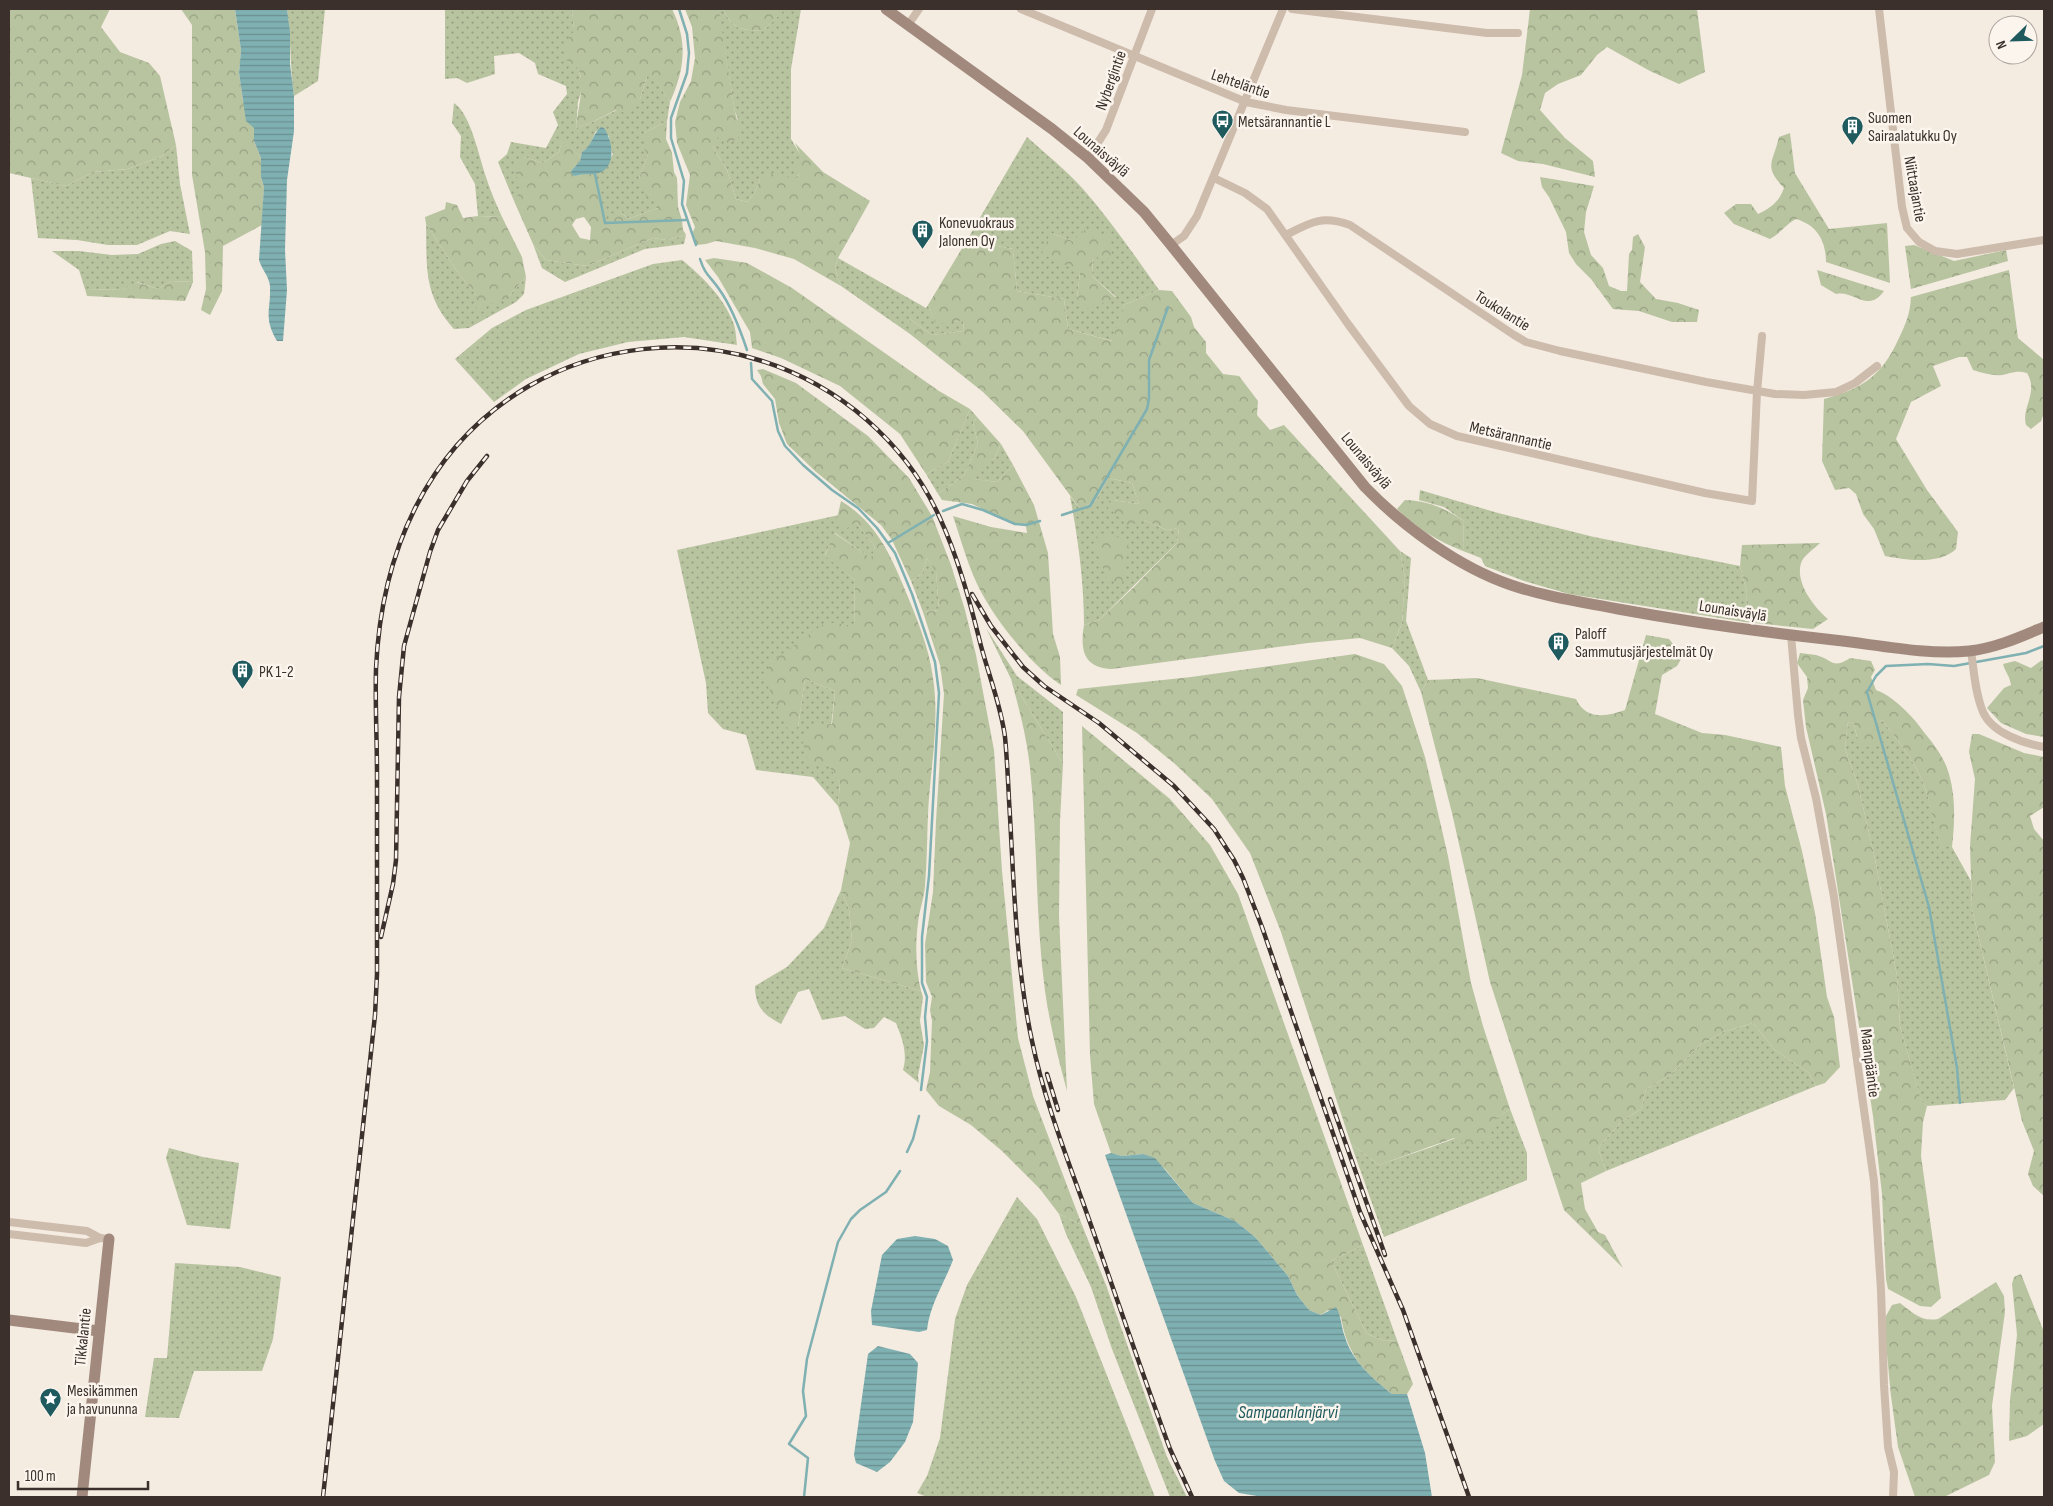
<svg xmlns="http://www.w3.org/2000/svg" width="2053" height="1506" viewBox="0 0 2053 1506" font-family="'Sofia Sans Condensed',sans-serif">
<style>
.grass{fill:url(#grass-dots);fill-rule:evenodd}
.forest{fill:url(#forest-crowns);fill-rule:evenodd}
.water{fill:url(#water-rules)}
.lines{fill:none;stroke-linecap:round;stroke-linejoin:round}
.stream{stroke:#7fb0b2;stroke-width:2.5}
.street{stroke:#cdbbac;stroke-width:8}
.secondary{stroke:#a18a7d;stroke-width:11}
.rail-casing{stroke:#3b302b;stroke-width:4.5}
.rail{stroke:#fbf5ee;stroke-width:2.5;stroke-dasharray:8;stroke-linecap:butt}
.labels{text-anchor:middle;stroke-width:5;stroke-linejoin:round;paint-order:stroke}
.street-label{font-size:16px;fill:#3b302b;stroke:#fbf5ee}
.poi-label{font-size:16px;fill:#3b302b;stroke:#fbf5ee;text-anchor:start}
.water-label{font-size:18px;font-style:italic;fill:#1f5a5e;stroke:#fbf5ee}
</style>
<defs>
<pattern id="grass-dots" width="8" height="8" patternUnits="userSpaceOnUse" patternTransform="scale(1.25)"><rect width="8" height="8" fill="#b8c4a0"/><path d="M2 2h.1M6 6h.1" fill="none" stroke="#97a083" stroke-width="1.8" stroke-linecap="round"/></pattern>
<pattern id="forest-crowns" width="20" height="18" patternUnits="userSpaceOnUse" patternTransform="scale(1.25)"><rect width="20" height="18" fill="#b8c4a0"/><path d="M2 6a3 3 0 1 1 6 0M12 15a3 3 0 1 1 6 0" fill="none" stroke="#97a083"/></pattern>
<pattern id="water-rules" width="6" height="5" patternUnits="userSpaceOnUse" patternTransform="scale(1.25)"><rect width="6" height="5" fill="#7fb0b2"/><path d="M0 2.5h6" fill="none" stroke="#699091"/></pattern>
</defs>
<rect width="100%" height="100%" fill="#f4ebe1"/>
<g class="grass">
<path d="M287,9H325L318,81L294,96C290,67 291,38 287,9Z"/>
<polygon points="445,9 572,9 578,68 583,85 578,102 576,128 588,124 640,99 647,76 652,75 670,102 667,121 644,133 648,155 639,178 658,203 658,208 628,219 620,211 605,223 595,174 603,170 613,154 610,148 609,136 596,131 588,149 582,152 581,157 562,141 559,152 543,163 524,157 522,190 514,201 498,162 507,154 511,142 546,148 558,125 553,112 567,94 566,86 538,74 535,63 519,53 494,56 495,74 467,83 457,78 445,79"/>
<path d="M718,9H723C733,30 743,31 764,30L781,13L783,9H801L791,69V139L803,159L797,180L760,179L754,194L747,202L736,199L727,170L713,148L717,136L738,119L735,112Z"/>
<path d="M454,103C471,114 479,157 486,177C490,190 496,204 502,217L478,216L475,184L460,157L461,136L452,123Z"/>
<path d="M1027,137C1046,154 1066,170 1083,189C1111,221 1135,256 1159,290L1124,305L1113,341L1068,329L1064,299L1017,291L1013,249L967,240ZM1050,233L1073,241L1093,257L1092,276L1116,297L1077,298L1080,272Z"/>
<polygon points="176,145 180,184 190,234 170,231 137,245 108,245 77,240 38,238 31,178 66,186 93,172 128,169 162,156"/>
<path d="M426,224L457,271L478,297H508L526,277L524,294L516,302L469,328L454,329C423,295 427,267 426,224Z"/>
<polygon points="686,235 684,244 645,249 565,282 542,268 533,244 546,260 587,266 653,238 667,240"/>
<polygon points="175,241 192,251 193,282 171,281 158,289 137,282 123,290 85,289 79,270 52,251 79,251 112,255 138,254 161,244"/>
<polygon points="838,258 926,308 928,305 936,323 963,321 964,331 932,335 910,319 910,334 841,286 835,268"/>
<path d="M682,260C702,276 723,297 733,322C736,329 736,338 737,345L684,337L628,342L579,354L526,379L494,402L455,359L492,328L526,310L653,264Z"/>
<polygon points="970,409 977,417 973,423 978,444 964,475 938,494 926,474 948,462"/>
<polygon points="1001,444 1013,465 997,482 973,479 984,461 994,459"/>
<path d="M1108,478L1132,483L1139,504L1113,500L1144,520L1167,530L1179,528L1177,543L1099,620L1084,625C1084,581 1078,539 1070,496L1080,509L1096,500Z"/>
<polygon points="1420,490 1498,513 1594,537 1740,566 1747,593 1745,622 1569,594 1524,581 1485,566 1481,558 1463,551 1464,521 1444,507 1419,500"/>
<polygon points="839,515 856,522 875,547 872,559 835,533 825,555 855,580 854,626 771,662 798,727 805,679 835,691 827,763 840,782 838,806 813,777 756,770 746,735 723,729 708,713 706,683 677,550"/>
<polygon points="1400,551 1411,558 1406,621 1428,680 1421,692 1409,666 1392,648 1402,623 1405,578"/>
<polygon points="927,558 936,571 939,610 923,612 911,581 922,574"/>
<polygon points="986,628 1017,676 1063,712 1063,764 1011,679"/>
<path d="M1882,720C1900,743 1919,766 1927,794C1933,810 1934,828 1941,843L1952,847L1971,881L1972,909L2014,1088L2005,1100L1927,1106L1921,1101L1900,1026L1897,976L1875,859L1858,785L1845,748L1848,722L1854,724L1857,737L1877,725Z"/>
<path d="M841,890L849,909L852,941L842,968L921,991L923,997L920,1021L924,1045L918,1076L919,1083L903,1070C908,1053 902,1038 896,1023L884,1017L874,1028L865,1029L845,1016L822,1020L809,989L798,992L781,1024C764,1015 755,1007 755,986L787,967L824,928Z"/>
<polygon points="1753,1023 1775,1050 1809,1073 1816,1086 1606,1171 1598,1148 1622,1121 1641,1109 1646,1089 1669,1076 1700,1045 1723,1032"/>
<path d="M1510,1109L1527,1153V1180L1384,1237L1351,1144L1379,1165C1423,1149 1472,1137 1510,1109Z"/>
<polygon points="169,1148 203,1157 239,1163 230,1229 187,1225 166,1158"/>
<polygon points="1017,1197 1037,1219 1076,1297 1155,1497 927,1497 917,1493 927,1476 940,1438 955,1319 967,1285"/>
<polygon points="1059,1214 1082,1225 1106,1285 1167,1457 1187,1497 1170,1497 1112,1349 1091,1287 1066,1234"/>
<polygon points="1363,1245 1397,1340 1385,1341 1367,1334 1331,1261"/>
<polygon points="175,1263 240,1267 281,1277 273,1339 262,1371 194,1371 179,1418 145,1417 154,1358 167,1358"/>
</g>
<g class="forest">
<polygon points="9,9 116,9 110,9 101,27 120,52 149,63 160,76 176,145 162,156 128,169 93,172 66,186 9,173"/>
<polygon points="181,9 235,9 241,50 239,73 243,101 254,128 254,141 261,158 261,177 264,187 262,225 223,246 222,291 210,315 201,310 206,289 205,252 192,175 192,25"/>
<path d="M572,9H672C688,42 685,69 670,102L652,76H647L640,99L628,114L616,110L588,124L576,128C577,113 586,82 578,69C576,65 569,62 565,59L564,44L574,31Z"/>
<polygon points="685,9 718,9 719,11 735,112 739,127 738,139 727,143 718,137 713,148 727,170 736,199 747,202 754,194 760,179 773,173 797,180 799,174 791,166 802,159 795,143 823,172 870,201 838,258 835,268 841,286 794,259 755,248 716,241 706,244 696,245 693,232 695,227 686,205 690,175 677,143 675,122 680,102 691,81 695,58 692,27"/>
<path d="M723,9H783L782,13L764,30C743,31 733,30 723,9Z"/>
<polygon points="1530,9 1697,9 1705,72 1679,84 1650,71 1607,47 1597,55 1581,75 1558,84 1545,93 1540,110 1565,138 1593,161 1595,177 1543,164 1518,161 1501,153 1522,75"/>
<path d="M667,121L666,139L672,153L674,172L677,178L678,207L682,220L683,230L686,235L667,240L653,238L587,266L546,260L533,244L514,201L521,190L513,164L524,157L543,163L559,152L562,140L581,157L580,161L571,171L576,176L586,173L595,174L605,222L615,211H620L628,219L658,208V203L646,196L639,178L648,155L644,149V133ZM584,217L591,227L590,240L580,238L572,225L576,219Z"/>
<path d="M1790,133L1795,173L1829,229L1887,223L1890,283L1826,262C1826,241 1817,225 1796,219C1786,224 1781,233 1770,239L1734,224L1724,213L1736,204H1751L1758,214C1771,208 1779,202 1784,188C1763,166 1773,163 1779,137Z"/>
<polygon points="1540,177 1594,186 1586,212 1584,232 1591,255 1603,268 1609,286 1621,291 1627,291 1629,254 1632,250 1633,237 1638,234 1645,247 1640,282 1656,299 1678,303 1699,310 1697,322 1672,322 1639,311 1613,309 1591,279 1576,264 1569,253 1566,232 1549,197 1542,187"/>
<polygon points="446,202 457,205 463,218 478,216 502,217 522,257 526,277 508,297 477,310 477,296 457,271 426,224 425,217 445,209"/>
<polygon points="1086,229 1110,237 1112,259 1093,257 1092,276 1116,298 1081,311 1077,298 1080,272 1042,254 1050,233 1073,241"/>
<path d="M967,240L1013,249L1017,291L1064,299L1068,329L1112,341L1124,305L1159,290L1172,291L1191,317L1194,327L1206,342V353L1223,374L1239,376L1258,401L1257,415L1270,430L1284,425L1400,551L1405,578L1402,623L1392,648L1360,638L1308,643L1112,669C1083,668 1080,649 1084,625L1099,620L1135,586L1177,543L1179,528L1167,530L1144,520L1129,526L1103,503L1113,500L1139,504L1132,483L1108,478L1096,500L1080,509L1023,431L983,392L910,334V319L932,335L964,331L963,321L936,324L928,305Z"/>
<polygon points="1914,245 1954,261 2006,250 2008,261 1911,289 1905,246"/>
<polygon points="714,258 747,263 792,288 939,391 970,409 948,462 926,474 900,434 840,386 781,358 752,348 750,332 718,277 705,260"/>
<path d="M1817,270L1884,291C1867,314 1855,290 1836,294L1821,285Z"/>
<path d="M2009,270L2018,338L2044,360V413L2041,421L2031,429L2026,425C2021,407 2039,393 2027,373C2017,370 2012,373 2002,375C1992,376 1983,373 1973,370L1967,357H1959L1933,366L1941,386L1911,402L1896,439L1927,490L1958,532L1956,549C1939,565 1906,560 1885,556L1874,529L1863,514L1856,494L1849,488L1835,490L1822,461L1824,399C1863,388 1882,376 1899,338C1906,323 1910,314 1911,297Z"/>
<polygon points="171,281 193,282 185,301 87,296 85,289 123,290 136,282 158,289"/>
<polygon points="763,369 796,383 868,436 909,478 932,516 951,565 965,610 976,655 994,750 1002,871 1018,1038 1033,1096 1082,1225 1059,1214 1040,1189 1002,1151 971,1125 939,1106 926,1090 930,1072 932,1021 930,1010 932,997 926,982 925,944 933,892 936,821 944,694 940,665 923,612 939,610 936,572 927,558 922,574 911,581 892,540 881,525 815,471 787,444 779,423 775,399 763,384 761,376 757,370"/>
<path d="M977,417L1001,444L994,459L984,462L974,479L997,482L1013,465L1034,505L1048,553L1053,634L1060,657L1061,685C1030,664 996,621 979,588C968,566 961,540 953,516L991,527L1027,533L1026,526L1015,524L972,504L942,500L938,494L964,475L978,444L973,423Z"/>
<path d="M1405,500C1428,501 1445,508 1464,521L1463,551C1439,542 1415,527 1397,509Z"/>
<path d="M841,501C874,521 889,551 903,585C915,614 929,646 933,678C940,723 930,770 928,814C927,838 927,862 925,886C924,899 919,911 918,923C915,945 916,970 921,991L842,968L852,941L849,909L841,890L850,843L838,806L840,782L827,764L809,766L802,740L814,726L832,724L835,691L805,679L798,727L789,731L764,678L771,662L826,622L854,626L855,580L825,556L834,533L871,558L875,547L856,522L846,529L836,523Z"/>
<polygon points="1099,533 1129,540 1122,584 1107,579 1095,545"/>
<path d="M1820,543C1814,549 1803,556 1801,563C1795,583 1814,607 1828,619L1813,629L1745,622L1747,593L1740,566L1742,545Z"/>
<path d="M1646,635L1669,639L1683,656L1677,666L1662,675L1655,714L1702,733L1725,735L1781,747L1785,786L1802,851L1815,913L1827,997L1834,1017L1840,1067L1825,1083L1816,1086L1809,1073L1775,1050L1753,1023L1723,1032L1700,1045L1669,1076L1646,1089L1641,1109L1622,1121L1598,1148L1606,1171L1581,1183L1585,1209L1598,1232L1605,1235L1623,1268L1564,1210L1490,982L1452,813L1421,692L1428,680L1477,678L1576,699C1586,720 1606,717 1625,710Z"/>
<path d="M1800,653C1805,654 1811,654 1816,655C1832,659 1832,670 1850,658L1871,661L1875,670L1871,677L1876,690C1892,696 1906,710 1917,723C1927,737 1941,751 1947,768C1956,793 1955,821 1952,847L1941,844C1934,828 1932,811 1927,794C1919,766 1900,743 1882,720L1877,726L1882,741L1865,748L1857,737L1854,724L1848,722L1845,748L1858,785L1875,859L1897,976L1900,1026L1921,1100L1927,1106L1923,1122L1921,1156L1941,1298L1931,1307L1920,1306L1888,1289L1886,1279L1882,1194L1873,1116L1826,814L1806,727L1803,700L1808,688L1807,677L1797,663Z"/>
<polygon points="1355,654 1384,664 1402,686 1425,757 1448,856 1471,983 1483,1026 1510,1109 1496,1119 1489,1139 1466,1145 1454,1138 1379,1165 1351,1144 1281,932 1250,853 1212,799 1175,764 1137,733 1076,695 1078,689 1191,677"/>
<path d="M2042,660L2044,662V737L2026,734L2001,723L1987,708L2004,688L2011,685C2010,676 2005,672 2003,664L2015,661L2031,668Z"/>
<path d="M1011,679L1063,764L1060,821L1059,916L1067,1091C1058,1058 1050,1025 1045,991C1035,917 1038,842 1030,768C1027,738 1019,708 1011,679Z"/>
<path d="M1082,726L1170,799L1210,845L1238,894L1363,1245L1331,1261L1367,1334L1385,1341L1397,1340L1413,1384L1407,1394H1392C1363,1372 1347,1354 1341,1317L1328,1310L1321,1315L1309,1310L1297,1295L1288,1276L1255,1237L1235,1221L1193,1203L1165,1169L1143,1154L1122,1156L1111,1153L1094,1104L1090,1055Z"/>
<polygon points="1972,734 1979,734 2024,753 2044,757 2044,807 2030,816 2034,829 2044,841 2044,1196 2033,1186 2028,1174 2034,1151 2022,1121 1972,909 1970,846 1975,779 1969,752"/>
<polygon points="2021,1274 2044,1332 2044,1424 2027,1436 2009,1441 2010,1400 2017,1335 2012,1284 2014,1277"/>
<path d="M1996,1282L2004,1296L2005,1312L1992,1406L1995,1462L1989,1475L1944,1497H1915L1898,1447L1891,1396L1886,1344V1316L1892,1305L1900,1303C1913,1313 1921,1322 1938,1319Z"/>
</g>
<g class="water">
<path d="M235,9H287L290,32V64L294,96V131L287,180L285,250L287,290L283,341H277C263,317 271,311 270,286C269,276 262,270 259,260L264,187L261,177V158L254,141V128L246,121L239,73L241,50Z"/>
<path d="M601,127L604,128C613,141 618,170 595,174C587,175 586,173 576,176L572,175L571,171L580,161L582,152C592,147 592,134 601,127Z"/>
<path d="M1111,1153L1122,1156L1143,1154L1155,1158L1193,1203L1235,1221L1255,1237L1288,1276L1297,1295L1309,1310L1321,1315L1336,1307C1342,1318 1341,1327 1345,1337C1352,1361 1373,1379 1392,1394H1407L1425,1453L1432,1497H1263L1239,1493L1224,1481L1215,1461L1105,1155Z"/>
<path d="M915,1236L935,1239L948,1246L953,1260C944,1284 930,1304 927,1330L919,1332L872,1325L871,1311L882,1255L897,1239Z"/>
<polygon points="878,1346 910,1354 918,1363 913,1422 905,1442 890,1462 877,1472 856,1463 854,1455 868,1354"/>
</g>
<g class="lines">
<g class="stream">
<polyline points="679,9 687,34 689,53 687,73 671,118 671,138 684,181 682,204 696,245"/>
<polyline points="595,174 605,223 686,220"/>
<path d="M700,259C705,275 710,276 719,289C732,307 740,329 747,350"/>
<polyline points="751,363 752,379 772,401 778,431 785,446 803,465 832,490 858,508 877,528 895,553 912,594 935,662 939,693 929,876 922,937 922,983 927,997 925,1017 927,1041 921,1090"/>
<polyline points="943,511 962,504 983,510 1015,524 1026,525 1040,521"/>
<polyline points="1062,515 1090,506 1147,409 1149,399 1149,360 1168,307"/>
<polyline points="888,543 934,515"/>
<polyline points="1960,1103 1957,1068 1929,907 1867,692 1876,676 1886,666 1928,664 1954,666 2026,653 2044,646"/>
<polyline points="907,1152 913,1139 919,1116"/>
<polyline points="804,1497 808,1458 789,1444 806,1416 803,1391 807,1359 838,1242 851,1219 860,1210 886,1192 900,1171"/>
</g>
<g class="street">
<polyline points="1021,9 1246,102 1286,110 1465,132"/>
<polyline points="1292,9 1487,33 1518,33"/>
<polyline points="1879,9 1902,207 1907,228 1919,242 1935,251 1957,254 2044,240"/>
<polyline points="908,25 919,9"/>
<polyline points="1088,158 1106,130 1152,9"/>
<polyline points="1214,178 1245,193 1267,209 1348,324 1409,406 1430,424 1457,436 1705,493 1752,501 1757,392 1762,336"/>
<path d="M1286,235C1311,222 1322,215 1350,225L1514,335L1526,342L1560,351L1706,382L1775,394L1804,395L1836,392L1855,383L1877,366"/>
<polyline points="1171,245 1184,236 1197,216 1283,9"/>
<polyline points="1791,635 1798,715 1801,738 1816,798 1834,897 1874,1181 1881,1290 1884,1385 1888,1447 1894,1472 1893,1497"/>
<path d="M1971,651C1974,671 1975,693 1983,712C1992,733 2023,743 2044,747"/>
<polyline points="9,1222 87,1231 100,1238 109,1239"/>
<polyline points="9,1234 86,1243 100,1238"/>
</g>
<g class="secondary">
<path d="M886,9L1052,129L1088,158L1144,212L1171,245L1365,487C1404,527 1458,567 1511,585C1546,597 1582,602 1618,609C1689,622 1762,632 1834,640C1879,645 1925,655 1969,651C1996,648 2020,637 2044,627"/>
<polyline points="9,1320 99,1331"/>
<polyline points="82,1497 109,1239"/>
</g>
<defs>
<g id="rail">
<polyline points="972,594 991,626 1023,667 1044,686 1099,723 1174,786 1214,829 1234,860 1243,878 1262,927 1360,1212 1403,1310 1469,1497"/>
<polyline points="381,937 393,884 396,860 399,697 404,646 430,552 438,530 467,481 487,456"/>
<polyline points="1047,1074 1058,1110"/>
<polyline points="1330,1099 1385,1255"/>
<path d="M323,1497L375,1015L377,974C377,908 377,841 377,774C377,740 375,704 376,669C381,554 426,446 529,386C599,346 685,336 762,361C840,386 905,442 939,516C958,557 970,602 981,646C989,676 1001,706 1005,737C1007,758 1008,779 1009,800C1014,880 1015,962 1032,1041C1044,1099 1066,1155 1086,1211C1114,1290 1141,1370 1170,1449L1192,1497"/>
</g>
</defs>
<use href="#rail" class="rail-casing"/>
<use href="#rail" class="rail"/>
</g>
<defs>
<symbol id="bus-pin" viewBox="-11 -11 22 30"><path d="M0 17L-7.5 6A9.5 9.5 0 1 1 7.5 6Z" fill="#1f5a5e" stroke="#fbf5ee"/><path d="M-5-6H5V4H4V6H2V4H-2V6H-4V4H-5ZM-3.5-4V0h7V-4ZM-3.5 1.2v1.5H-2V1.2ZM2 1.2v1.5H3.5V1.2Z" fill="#fff"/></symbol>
<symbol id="building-pin" viewBox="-11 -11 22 30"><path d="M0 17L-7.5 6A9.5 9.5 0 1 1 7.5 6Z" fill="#1f5a5e" stroke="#fbf5ee"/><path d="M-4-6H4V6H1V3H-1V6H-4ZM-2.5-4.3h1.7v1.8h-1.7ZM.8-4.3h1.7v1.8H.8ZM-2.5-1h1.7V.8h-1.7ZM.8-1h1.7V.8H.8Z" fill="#fff"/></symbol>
<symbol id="sight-pin" viewBox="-11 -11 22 30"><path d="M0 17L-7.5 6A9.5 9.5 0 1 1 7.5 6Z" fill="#1f5a5e" stroke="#fbf5ee"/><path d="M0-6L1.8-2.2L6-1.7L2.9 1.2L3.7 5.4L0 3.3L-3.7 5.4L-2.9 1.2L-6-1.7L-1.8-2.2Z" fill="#fff"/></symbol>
</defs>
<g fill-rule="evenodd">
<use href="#bus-pin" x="1210" y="108" width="25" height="34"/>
<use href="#building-pin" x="1840" y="114" width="25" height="34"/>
<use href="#building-pin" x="910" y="218" width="25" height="34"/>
<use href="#building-pin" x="1546" y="630" width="25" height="34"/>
<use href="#building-pin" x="230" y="658" width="25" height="34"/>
<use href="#sight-pin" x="38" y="1386" width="25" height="34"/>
</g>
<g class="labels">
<g class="street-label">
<text transform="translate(1110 80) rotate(-70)" y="6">Nybergintie</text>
<text transform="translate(1241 83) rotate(19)" y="6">Lehteläntie</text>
<text transform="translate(1102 151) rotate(41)" y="6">Lounaisväylä</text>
<text transform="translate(1916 189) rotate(80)" y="6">Niittaajantie</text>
<text transform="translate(1503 310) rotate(32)" y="6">Toukolantie</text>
<text transform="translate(1511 435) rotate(13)" y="6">Metsärannantie</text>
<text transform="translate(1367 460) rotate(50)" y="6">Lounaisväylä</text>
<text transform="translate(1733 610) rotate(9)" y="6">Lounaisväylä</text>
<text transform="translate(1871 1063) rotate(83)" y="6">Maanpääntie</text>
<text transform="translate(82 1337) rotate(-84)" y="6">Tikkalantie</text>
</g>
<g class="poi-label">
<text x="1868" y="123">Suomen<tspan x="1868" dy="18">Sairaalatukku Oy</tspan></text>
<text x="1238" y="127">Metsärannantie L</text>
<text x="939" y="228">Konevuokraus<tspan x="939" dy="18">Jalonen Oy</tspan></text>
<text x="1575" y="639">Paloff<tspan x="1575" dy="18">Sammutusjärjestelmät Oy</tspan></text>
<text x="259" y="677">PK 1-2</text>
<text x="67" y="1396">Mesikämmen<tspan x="67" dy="18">ja havununna</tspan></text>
</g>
<g class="water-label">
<text x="1288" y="1418">Sampaanlanjärvi</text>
</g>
</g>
<rect width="2053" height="1506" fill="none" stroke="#3b302b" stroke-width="20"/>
<g transform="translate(2013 40) rotate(247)"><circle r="24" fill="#fbf5ee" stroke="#aea6a0"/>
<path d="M0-4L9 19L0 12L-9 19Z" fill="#1f5a5e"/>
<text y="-8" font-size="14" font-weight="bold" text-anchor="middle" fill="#3b302b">N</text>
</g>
<path d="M18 1481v8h130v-8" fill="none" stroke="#3b302b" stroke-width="2.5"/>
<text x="25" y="1481" font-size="15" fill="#3b302b" stroke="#fbf5ee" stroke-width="4" paint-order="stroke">100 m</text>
</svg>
